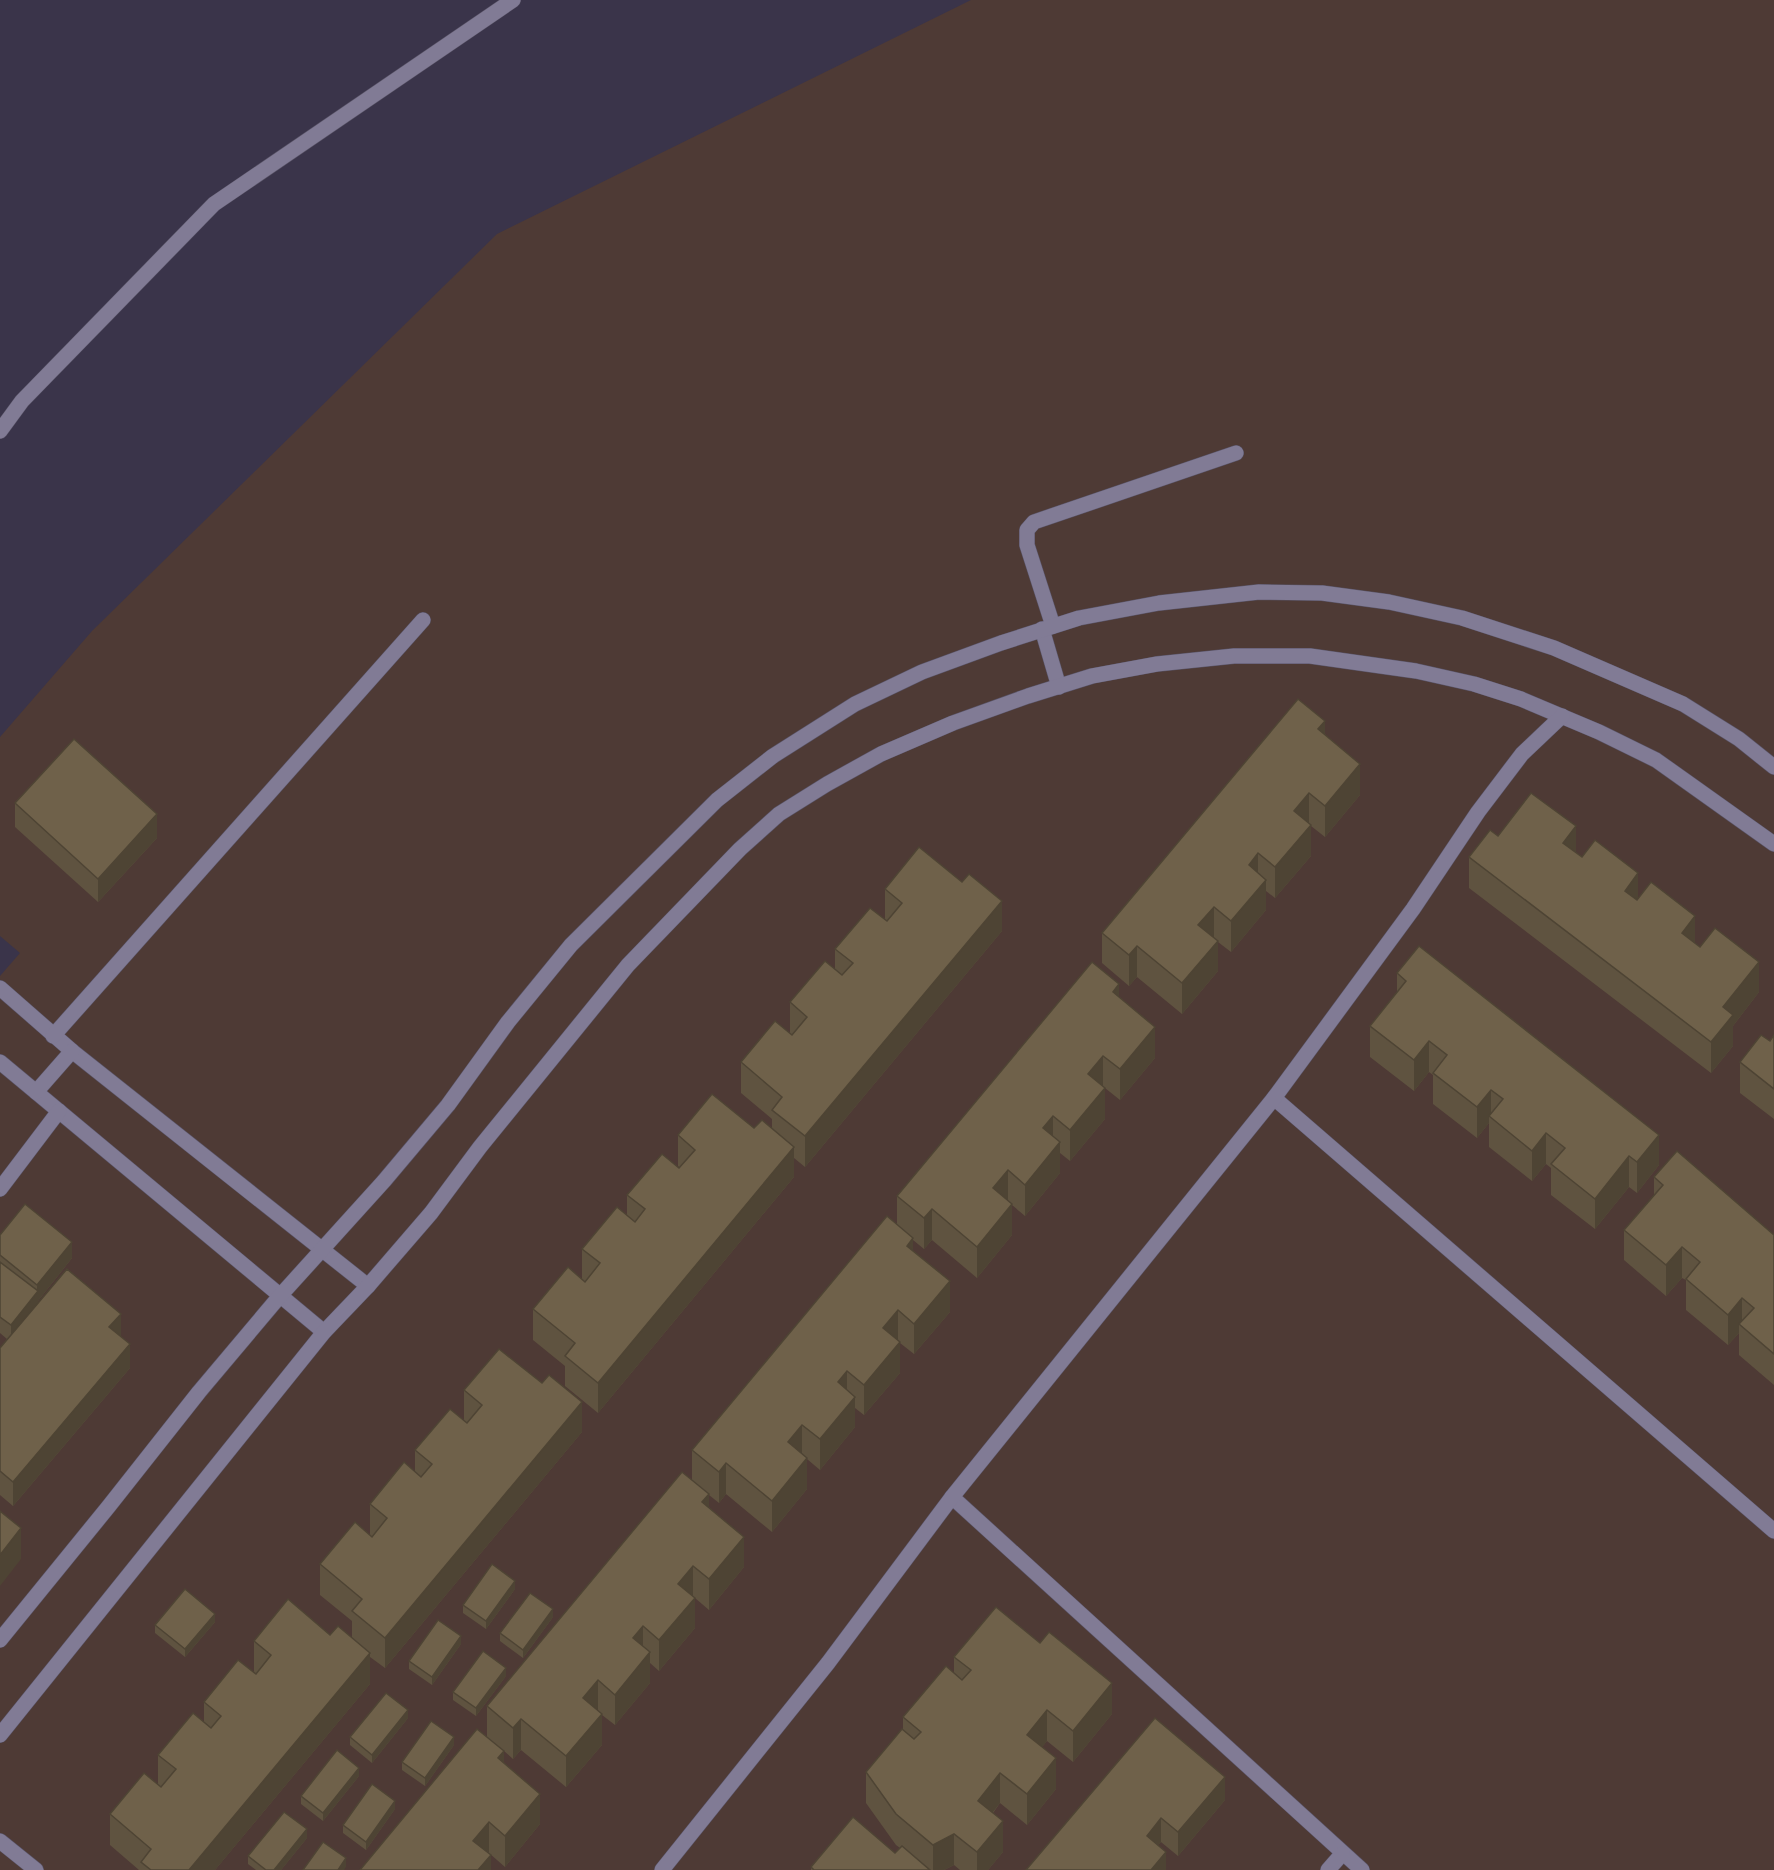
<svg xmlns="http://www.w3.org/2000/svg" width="1774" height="1870" viewBox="0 0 1774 1870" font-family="Commissioner,sans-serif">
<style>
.education{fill:#4e3a35}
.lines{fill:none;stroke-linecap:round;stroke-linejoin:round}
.minor-casing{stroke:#585366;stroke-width:16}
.minor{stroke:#817b95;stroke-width:15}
.wall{fill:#5f5340}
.shaded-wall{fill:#4e4434}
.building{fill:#6f614a;stroke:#4e4434;stroke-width:1.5}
</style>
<rect width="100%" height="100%" fill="#3a344a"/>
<polygon class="education" points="971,0 1774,0 1774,1870 0,1870 0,976 20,953 0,936 0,737 92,631 497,234"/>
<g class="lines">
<defs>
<g id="minor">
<polyline points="0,431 22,401 214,204 513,0"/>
<polyline points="1053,626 1027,545 1027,530 1034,522 1236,453"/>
<polyline points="1042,629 1059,687"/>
<polyline points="0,988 72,1051 368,1286"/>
<polyline points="53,1036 423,620"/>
<polyline points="0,1062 324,1332"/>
<polyline points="36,1092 72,1051"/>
<polyline points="1274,1098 1774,1531"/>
<polyline points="0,1189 59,1111"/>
<polyline points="952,1497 1362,1870"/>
<polyline points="0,1640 109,1506 199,1392 279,1297 384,1181 448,1105 508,1022 571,945 717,800 773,756 855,704 922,672 1001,643 1079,618 1159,603 1259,592 1322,593 1389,602 1462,618 1554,648 1683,704 1739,739 1774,767"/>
<polyline points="0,1735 324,1332 368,1286 431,1213 480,1147 628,965 740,849 779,814 827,784 881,754 953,723 1028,696 1092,676 1157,664 1234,656 1310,656 1416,671 1474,684 1521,699 1599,732 1656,760 1774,844"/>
<polyline points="0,1841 36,1870"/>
<polyline points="662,1870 828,1663 952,1497 1274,1098 1413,909 1478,812 1522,754 1562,716"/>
<polyline points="1328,1870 1342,1854"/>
</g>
</defs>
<use href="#minor" class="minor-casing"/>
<use href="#minor" class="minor"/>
</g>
<g class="wall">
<polygon points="1325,734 1360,795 1325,837 1311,826 1311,856 1275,898 1266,891 1266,910 1231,952 1218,942 1218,971 1182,1014 1137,977 1129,986 1102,963 1102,933"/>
<polygon points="15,803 157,838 98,902 15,827"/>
<polygon points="1498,836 1576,853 1638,899 1695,944 1759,992 1733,1026 1733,1046 1711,1073 1469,888 1469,857"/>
<polygon points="885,889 1002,931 805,1167 794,1158 794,1177 598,1413 565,1386 565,1366 533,1340 533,1309 582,1279 582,1249 627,1216 627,1195 680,1168 678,1166 678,1135 754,1128 772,1128 772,1119 741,1093 741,1062 790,1033 790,1002 835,969 835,949 885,920"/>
<polygon points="1397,973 1659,1165 1637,1193 1629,1187 1595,1229 1551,1195 1551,1168 1546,1164 1532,1181 1489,1147 1489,1123 1477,1138 1433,1104 1433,1075 1429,1072 1414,1091 1370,1057 1370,1026 1397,992"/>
<polygon points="1119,997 1155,1058 1120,1100 1105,1088 1105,1119 1070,1161 1060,1153 1060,1173 1025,1216 1012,1205 1012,1235 977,1278 932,1240 924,1249 913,1240 913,1252 950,1312 914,1354 900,1343 900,1373 864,1415 855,1408 855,1427 820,1470 807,1459 807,1489 772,1532 726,1494 719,1503 709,1495 709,1507 744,1567 709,1610 695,1598 695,1628 659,1671 650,1663 650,1683 615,1725 602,1715 602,1745 566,1787 521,1750 513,1759 504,1751 504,1764 540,1824 505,1867 489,1853 491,1870 360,1870 487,1737 487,1706 692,1480 692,1450 897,1225 897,1196"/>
<polygon points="1774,1035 1774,1119 1740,1093 1740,1062 1770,1041"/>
<polygon points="1654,1177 1774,1235 1774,1385 1739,1355 1739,1333 1728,1345 1686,1310 1686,1280 1682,1278 1666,1296 1624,1260 1624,1230 1654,1195"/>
<polygon points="0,1235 72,1258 38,1301 38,1303 121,1337 130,1368 13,1506 0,1495 0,1348 7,1339 0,1333"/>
<polygon points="464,1390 582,1432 385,1668 370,1657 370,1684 215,1870 139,1870 110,1845 110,1814 158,1785 158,1755 204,1721 204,1702 254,1672 254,1641 330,1635 352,1638 352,1621 320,1595 320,1564 370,1534 370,1504 415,1471 415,1450 464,1421"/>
<polygon points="515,1589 486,1629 463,1613 463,1605"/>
<polygon points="553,1617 523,1658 500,1641 500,1633"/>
<polygon points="215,1622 185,1657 155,1633 155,1625"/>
<polygon points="461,1644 432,1685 409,1669 409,1661"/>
<polygon points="954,1657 1112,1714 1073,1762 1047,1741 1042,1747 1056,1789 1027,1825 1000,1803 993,1813 1003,1852 988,1870 960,1870 954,1865 944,1870 811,1870 811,1867 895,1853 900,1848 896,1845 866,1803 866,1772 903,1730 903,1717 954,1674"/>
<polygon points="506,1676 476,1716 453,1700 453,1692"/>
<polygon points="408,1718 372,1763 350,1745 350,1737"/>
<polygon points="1155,1718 1225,1800 1178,1856 1161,1842 1158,1845 1166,1870 1026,1870"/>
<polygon points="454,1745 425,1786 402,1770 402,1762"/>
<polygon points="359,1776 323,1821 301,1804 301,1796"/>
<polygon points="395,1809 366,1850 343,1833 343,1825"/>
<polygon points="307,1838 281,1870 256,1870 248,1864 248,1856"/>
</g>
<g class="shaded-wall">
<polygon points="1325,721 1325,752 1318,729"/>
<polygon points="1360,764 1360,795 1325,837 1325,806"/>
<polygon points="1309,793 1309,824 1294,811"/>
<polygon points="157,814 157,838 98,902 98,879"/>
<polygon points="1311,825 1311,856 1275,898 1275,867"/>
<polygon points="1576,826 1576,857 1563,843"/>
<polygon points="1258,853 1258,884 1249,865"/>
<polygon points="1638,873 1638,904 1625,891"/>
<polygon points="1266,880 1266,910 1231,952 1231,921"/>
<polygon points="1002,901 1002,931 805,1167 805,1136"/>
<polygon points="1214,907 1214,938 1198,925"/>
<polygon points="1695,916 1695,946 1682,933"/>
<polygon points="1218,941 1218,971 1182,1014 1182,983"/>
<polygon points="1137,946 1137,977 1129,986 1129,955"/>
<polygon points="1759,962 1759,992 1733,1026 1733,1046 1711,1073 1711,1042 1723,1007"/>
<polygon points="1119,984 1119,1015 1113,992"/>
<polygon points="1155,1027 1155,1058 1120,1100 1120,1069"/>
<polygon points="1429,1041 1429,1072 1414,1091 1414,1060"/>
<polygon points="1103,1056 1103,1087 1088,1074"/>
<polygon points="1105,1088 1105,1119 1070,1161 1070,1130"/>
<polygon points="1491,1090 1491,1117 1489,1116 1489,1123 1477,1138 1477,1107"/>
<polygon points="1053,1116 1053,1147 1043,1128"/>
<polygon points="1546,1133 1546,1164 1532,1181 1532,1151"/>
<polygon points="1659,1135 1659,1165 1637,1193 1637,1162"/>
<polygon points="1060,1142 1060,1173 1025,1216 1025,1185"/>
<polygon points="794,1147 794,1177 598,1413 598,1383"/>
<polygon points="1629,1156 1629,1187 1595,1229 1595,1199"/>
<polygon points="1008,1170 1008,1201 993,1188"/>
<polygon points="1012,1204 1012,1235 977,1278 977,1247"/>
<polygon points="932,1209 932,1240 924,1249 924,1218"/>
<polygon points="913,1238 913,1269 907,1246"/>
<polygon points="72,1242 72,1258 38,1301 38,1307 11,1342 11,1325 37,1291 37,1285"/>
<polygon points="1682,1247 1682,1278 1666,1296 1666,1265"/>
<polygon points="950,1281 950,1312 914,1354 914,1324"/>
<polygon points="1742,1298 1742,1327 1739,1324 1739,1333 1728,1345 1728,1315"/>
<polygon points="898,1310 898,1341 883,1328"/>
<polygon points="121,1314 121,1338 109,1327"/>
<polygon points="900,1342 900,1373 864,1415 864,1385"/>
<polygon points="130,1344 130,1368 13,1506 13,1482"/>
<polygon points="847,1371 847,1401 838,1382"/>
<polygon points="855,1397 855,1427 820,1470 820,1439"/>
<polygon points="582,1402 582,1432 385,1668 385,1638"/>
<polygon points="802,1425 802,1455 788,1442"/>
<polygon points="807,1458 807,1489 772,1532 772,1501"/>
<polygon points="726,1463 726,1494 719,1503 719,1472"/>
<polygon points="709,1494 709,1525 702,1502"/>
<polygon points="21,1528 21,1559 0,1586 0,1555"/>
<polygon points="744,1537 744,1567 709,1610 709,1579"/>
<polygon points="693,1566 693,1597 678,1584"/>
<polygon points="515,1581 515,1589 486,1629 486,1621"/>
<polygon points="695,1598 695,1628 659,1671 659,1640"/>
<polygon points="553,1609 553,1617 523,1658 523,1650"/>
<polygon points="215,1614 215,1622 185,1657 185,1649"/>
<polygon points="643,1626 643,1657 633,1638"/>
<polygon points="461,1636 461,1644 432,1685 432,1677"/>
<polygon points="650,1652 650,1683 615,1725 615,1695"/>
<polygon points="370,1653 370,1684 215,1870 189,1870"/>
<polygon points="506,1668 506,1676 476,1716 476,1708"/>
<polygon points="598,1680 598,1711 583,1698"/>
<polygon points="1112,1683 1112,1714 1073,1762 1073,1731"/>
<polygon points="408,1710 408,1718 372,1763 372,1755"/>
<polygon points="1047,1710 1047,1741 1027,1766 1027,1735"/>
<polygon points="602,1714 602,1745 566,1787 566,1756"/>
<polygon points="521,1719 521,1750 513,1759 513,1728"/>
<polygon points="454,1737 454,1745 425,1786 425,1778"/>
<polygon points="504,1751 504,1782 498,1758"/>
<polygon points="1056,1758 1056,1789 1027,1825 1027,1794"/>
<polygon points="359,1768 359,1776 323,1821 323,1813"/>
<polygon points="1000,1773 1000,1803 978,1831 978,1801"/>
<polygon points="1225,1777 1225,1800 1178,1856 1178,1832"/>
<polygon points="540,1794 540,1824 505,1867 505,1836"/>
<polygon points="395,1801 395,1809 366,1850 366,1842"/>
<polygon points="1161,1818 1161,1842 1147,1859 1147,1836"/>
<polygon points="1003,1821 1003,1852 988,1870 977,1870 977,1852"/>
<polygon points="489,1822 489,1853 473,1841"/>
<polygon points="307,1829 307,1838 281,1870 274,1870"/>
<polygon points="954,1834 954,1865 944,1870 933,1870 933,1845"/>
<polygon points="1166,1852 1166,1870 1151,1870"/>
<polygon points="491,1855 491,1870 478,1870"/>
<polygon points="346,1858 346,1867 344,1870 338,1870"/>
</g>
<g class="building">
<polygon points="1298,699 1325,721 1318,729 1360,764 1325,806 1309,793 1294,811 1311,825 1275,867 1258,853 1249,865 1266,880 1231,921 1214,907 1198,925 1218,941 1182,983 1137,946 1129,955 1102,933"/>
<polygon points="74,739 157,814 98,879 15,803"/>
<polygon points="1531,793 1576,826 1563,843 1582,857 1595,840 1638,873 1625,891 1637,900 1651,882 1695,916 1682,933 1700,947 1715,928 1759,962 1723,1007 1733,1015 1711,1042 1469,857 1490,830 1498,836"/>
<polygon points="919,847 962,882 969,874 1002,901 805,1136 772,1110 782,1097 741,1062 775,1021 792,1035 807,1017 790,1002 825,961 842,975 853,963 835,949 870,908 887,921 902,903 885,889"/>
<polygon points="1419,946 1659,1135 1637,1162 1629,1156 1595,1199 1551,1164 1565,1148 1546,1133 1532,1151 1489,1116 1503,1099 1491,1090 1477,1107 1433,1073 1447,1055 1429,1041 1414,1060 1370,1026 1406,981 1397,973"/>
<polygon points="1092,962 1119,984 1113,992 1155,1027 1120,1069 1103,1056 1088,1074 1105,1088 1070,1130 1053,1116 1043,1128 1060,1142 1025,1185 1008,1170 993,1188 1012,1204 977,1247 932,1209 924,1218 897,1196"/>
<polygon points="1761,1035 1770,1041 1774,1035 1774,1089 1740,1062"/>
<polygon points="712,1094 754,1128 762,1120 794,1147 598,1383 565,1356 575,1343 533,1309 568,1267 585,1282 600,1263 582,1249 617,1207 635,1222 645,1209 627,1195 662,1154 679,1168 695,1150 678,1135"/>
<polygon points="1677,1151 1774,1235 1774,1354 1739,1324 1754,1308 1742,1298 1728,1315 1686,1279 1700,1262 1682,1247 1666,1265 1624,1230 1663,1185 1654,1177"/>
<polygon points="25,1204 72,1242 37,1285 0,1255 0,1235"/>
<polygon points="887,1216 913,1238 907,1246 950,1281 914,1324 898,1310 883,1328 900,1342 864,1385 847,1371 838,1382 855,1397 820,1439 802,1425 788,1442 807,1458 772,1501 726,1463 719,1472 692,1450"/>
<polygon points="0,1262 38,1291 11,1325 0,1317"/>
<polygon points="67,1269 121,1314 109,1327 130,1344 13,1482 0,1471 0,1348"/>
<polygon points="499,1349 542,1383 549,1375 582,1402 385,1638 352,1611 362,1599 320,1564 355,1522 372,1537 387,1518 370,1504 404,1462 421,1477 432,1464 415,1450 450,1409 467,1423 482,1405 464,1390"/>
<polygon points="682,1472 709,1494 702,1502 744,1537 709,1579 693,1566 678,1584 695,1598 659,1640 643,1626 633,1638 650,1652 615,1695 598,1680 583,1698 602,1714 566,1756 521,1719 513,1728 487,1706"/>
<polygon points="0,1511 21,1528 0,1555"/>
<polygon points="492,1564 515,1581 486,1621 463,1605"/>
<polygon points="185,1589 215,1614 185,1649 155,1625"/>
<polygon points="530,1593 553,1609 523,1650 500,1633"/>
<polygon points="288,1599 330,1635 338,1626 370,1653 189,1870 151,1870 141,1862 151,1849 110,1814 144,1773 161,1787 176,1769 158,1755 193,1713 211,1728 221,1716 204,1702 238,1660 256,1674 271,1655 254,1641"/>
<polygon points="996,1607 1040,1643 1049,1632 1112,1683 1073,1731 1047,1710 1027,1735 1056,1758 1027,1794 1000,1773 978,1801 1003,1821 977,1852 954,1834 933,1845 896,1814 866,1772 902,1729 914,1739 921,1732 903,1717 946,1666 962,1680 971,1670 954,1657"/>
<polygon points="438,1620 461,1636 432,1677 409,1661"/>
<polygon points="483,1651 506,1668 476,1708 453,1692"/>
<polygon points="386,1693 408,1710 372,1755 350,1737"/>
<polygon points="1155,1718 1225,1777 1178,1832 1161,1818 1147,1836 1166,1852 1151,1870 1026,1870"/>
<polygon points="431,1721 454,1737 425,1778 402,1762"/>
<polygon points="477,1729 504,1751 498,1758 540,1794 505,1836 489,1822 473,1841 491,1855 478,1870 360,1870"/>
<polygon points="337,1750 359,1768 323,1813 301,1796"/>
<polygon points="372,1784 395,1801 366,1842 343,1825"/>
<polygon points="284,1812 307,1829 274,1870 266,1870 248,1856"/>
<polygon points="853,1817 895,1853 902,1846 930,1870 814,1870 811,1867"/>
<polygon points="323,1842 346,1858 338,1870 303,1870"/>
</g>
</svg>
